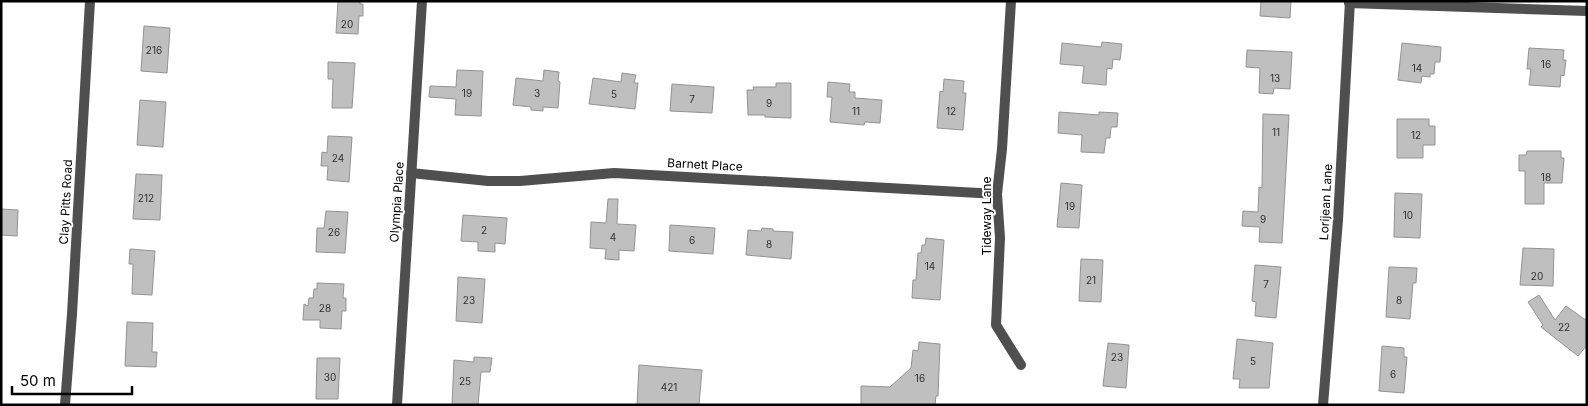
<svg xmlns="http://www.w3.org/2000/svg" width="1588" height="406" viewBox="0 0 1588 406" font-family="Inter,sans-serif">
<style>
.building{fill:#bfbfbf;stroke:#939393}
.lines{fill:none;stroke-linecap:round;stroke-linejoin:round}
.minor{stroke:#4f4f4f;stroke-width:10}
.tertiary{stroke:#4f4f4f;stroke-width:10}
.labels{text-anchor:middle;stroke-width:4;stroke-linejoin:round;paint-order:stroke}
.number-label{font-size:10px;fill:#303030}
.street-label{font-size:12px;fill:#000;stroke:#fff}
</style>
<rect width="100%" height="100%" fill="#fff"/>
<g class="building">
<polygon points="338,1 360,1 360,4 363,4 363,16 359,16 358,34 336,33"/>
<polygon points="1261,1 1291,1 1290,18 1260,16"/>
<polygon points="144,26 170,28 167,73 141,71"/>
<polygon points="1102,42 1122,44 1120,60 1113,59 1112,69 1107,68 1106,85 1082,83 1084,66 1060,64 1062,43 1101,47"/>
<polygon points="1402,43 1441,47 1440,62 1435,62 1434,74 1430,74 1430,77 1422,76 1421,83 1398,80"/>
<polygon points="1529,48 1564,50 1563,60 1566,60 1564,76 1561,75 1560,87 1529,85 1531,69 1527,69"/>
<polygon points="1247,50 1292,52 1290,89 1274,88 1273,94 1259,93 1260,68 1246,67"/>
<polygon points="328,62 355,63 352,108 332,108 333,79 328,79"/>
<polygon points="457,70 483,71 481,116 455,115 456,99 429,97 430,86 456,87"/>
<polygon points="544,70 559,72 558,81 560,82 558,108 543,107 543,111 531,110 531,107 513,105 516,78 543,81"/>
<polygon points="622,73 636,75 634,83 638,83 635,109 589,104 593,78 621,82"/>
<polygon points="944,79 964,81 963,93 966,93 963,130 937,128 940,91 943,92"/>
<polygon points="828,82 850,84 849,92 855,92 855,98 882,100 880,123 865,122 864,125 830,122 832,97 827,97"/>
<polygon points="776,83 791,83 791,118 765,117 765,115 748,115 747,90 754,90 753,87 776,87"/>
<polygon points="672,84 714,87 712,113 670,111"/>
<polygon points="140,100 166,102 163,147 137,145"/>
<polygon points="1059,112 1099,115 1099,112 1118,113 1117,127 1111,127 1110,138 1106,138 1104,153 1081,152 1082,135 1058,133"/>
<polygon points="1263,114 1289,115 1282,243 1259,242 1260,227 1242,226 1243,211 1258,212 1259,187 1262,188"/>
<polygon points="1397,119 1429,119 1429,126 1435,126 1435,145 1423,145 1423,158 1397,158"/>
<polygon points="328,136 352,137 349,182 327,180 328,166 321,166 322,152 327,153"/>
<polygon points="1527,151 1561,151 1561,158 1564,158 1562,183 1544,183 1544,204 1525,204 1525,171 1519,171 1519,155 1526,155"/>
<polygon points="136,174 162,175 160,220 133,219"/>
<polygon points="1061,183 1082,185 1079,228 1057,227"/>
<polygon points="1395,193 1422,194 1420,238 1394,237"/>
<polygon points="608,199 618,199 617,224 636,225 634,251 619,250 619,260 605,259 606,249 590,248 591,222 606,223"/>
<polygon points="1,209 18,210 17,236 1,235"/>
<polygon points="326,211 348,212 345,253 316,252 317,228 324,228"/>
<polygon points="463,215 507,218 505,244 495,243 495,252 478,251 478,242 461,241"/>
<polygon points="670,225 715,228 713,254 669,251"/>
<polygon points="762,228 773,229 773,231 793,232 791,259 746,255 748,230 761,231"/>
<polygon points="926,238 944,240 940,300 912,298 913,280 916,280 918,253 921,253 922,245 925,245"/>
<polygon points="1523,248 1554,249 1553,286 1520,285"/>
<polygon points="130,249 155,251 152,295 132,294 133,264 129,264"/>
<polygon points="1081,259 1103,260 1101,302 1079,301"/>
<polygon points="1255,265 1281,267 1276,318 1255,316 1256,302 1252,301"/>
<polygon points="1389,267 1417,268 1416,283 1413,283 1410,319 1386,317"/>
<polygon points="458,277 485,279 482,323 456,321"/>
<polygon points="317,283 344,284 343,298 346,298 346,311 342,311 341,329 320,328 320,320 303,320 304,304 308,306 309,298 313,298 314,289 317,289"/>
<polygon points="1539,295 1555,320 1566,306 1587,321 1587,345 1578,356 1541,327 1543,325 1528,302"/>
<polygon points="127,322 153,323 152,352 157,352 156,367 125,366"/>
<polygon points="1237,339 1273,343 1269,388 1239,388 1240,379 1233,379"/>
<polygon points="919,342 940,344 938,396 936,396 935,405 861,405 861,386 890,387 911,368 913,350 918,351"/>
<polygon points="1108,343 1129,345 1126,388 1103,386"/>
<polygon points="1382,346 1404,348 1404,357 1407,357 1404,393 1379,391"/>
<polygon points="474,357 492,358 490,372 481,372 478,405 452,405 454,360 474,362"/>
<polygon points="317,358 340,358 338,399 316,399"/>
<polygon points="639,365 702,370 699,405 637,405"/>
</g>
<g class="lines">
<g class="minor">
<polyline points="1011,1 1002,149 997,194 1000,238 996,325 1021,365"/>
<polyline points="1349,3 1587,11"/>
<polyline points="411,173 488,181 520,181 614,173 997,194"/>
<polyline points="397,405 422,1"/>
<polyline points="1323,405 1338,220 1350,1"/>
</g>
<polyline class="tertiary" points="65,405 72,314 90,1"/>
</g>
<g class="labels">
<g class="number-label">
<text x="347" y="28">20</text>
<text x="154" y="54">216</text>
<text x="1546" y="68">16</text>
<text x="1417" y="72">14</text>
<text x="1275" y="82">13</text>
<text x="467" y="97">19</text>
<text x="537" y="97">3</text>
<text x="614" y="98">5</text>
<text x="692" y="103">7</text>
<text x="769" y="107">9</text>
<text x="856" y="115">11</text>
<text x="951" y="115">12</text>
<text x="1276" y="136">11</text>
<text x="1416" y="139">12</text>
<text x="338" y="162">24</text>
<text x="1546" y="181">18</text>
<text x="146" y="202">212</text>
<text x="1070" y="210">19</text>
<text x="1408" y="219">10</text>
<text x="1263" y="223">9</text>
<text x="484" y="234">2</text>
<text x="334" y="236">26</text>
<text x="613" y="241">4</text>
<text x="692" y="244">6</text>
<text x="769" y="248">8</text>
<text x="930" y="270">14</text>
<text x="1537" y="280">20</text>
<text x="1091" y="284">21</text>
<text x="1266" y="288">7</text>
<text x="469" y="304">23</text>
<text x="1399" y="304">8</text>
<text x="325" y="312">28</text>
<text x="1564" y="331">22</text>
<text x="1117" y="361">23</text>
<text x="1253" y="365">5</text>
<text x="1393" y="378">6</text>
<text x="330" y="381">30</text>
<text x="920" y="382">16</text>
<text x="465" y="385">25</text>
<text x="669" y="391">421</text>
</g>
<g class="street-label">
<text transform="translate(705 165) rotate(3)" y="4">Barnett Place</text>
<text transform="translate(66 202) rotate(-87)" y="4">Clay Pitts Road</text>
<text transform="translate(397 202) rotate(-86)" y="4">Olympia Place</text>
<text transform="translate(1326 202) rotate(-87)" y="4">Lorijean Lane</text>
<text transform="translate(987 216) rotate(-90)" y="4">Tideway Lane</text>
</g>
</g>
<rect width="1588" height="406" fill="none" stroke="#000000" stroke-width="5"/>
<path d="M12 386v8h120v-8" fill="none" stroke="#000000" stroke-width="2.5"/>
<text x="20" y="386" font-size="15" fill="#000000" stroke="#ffffff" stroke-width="4" paint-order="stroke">50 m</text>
</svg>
